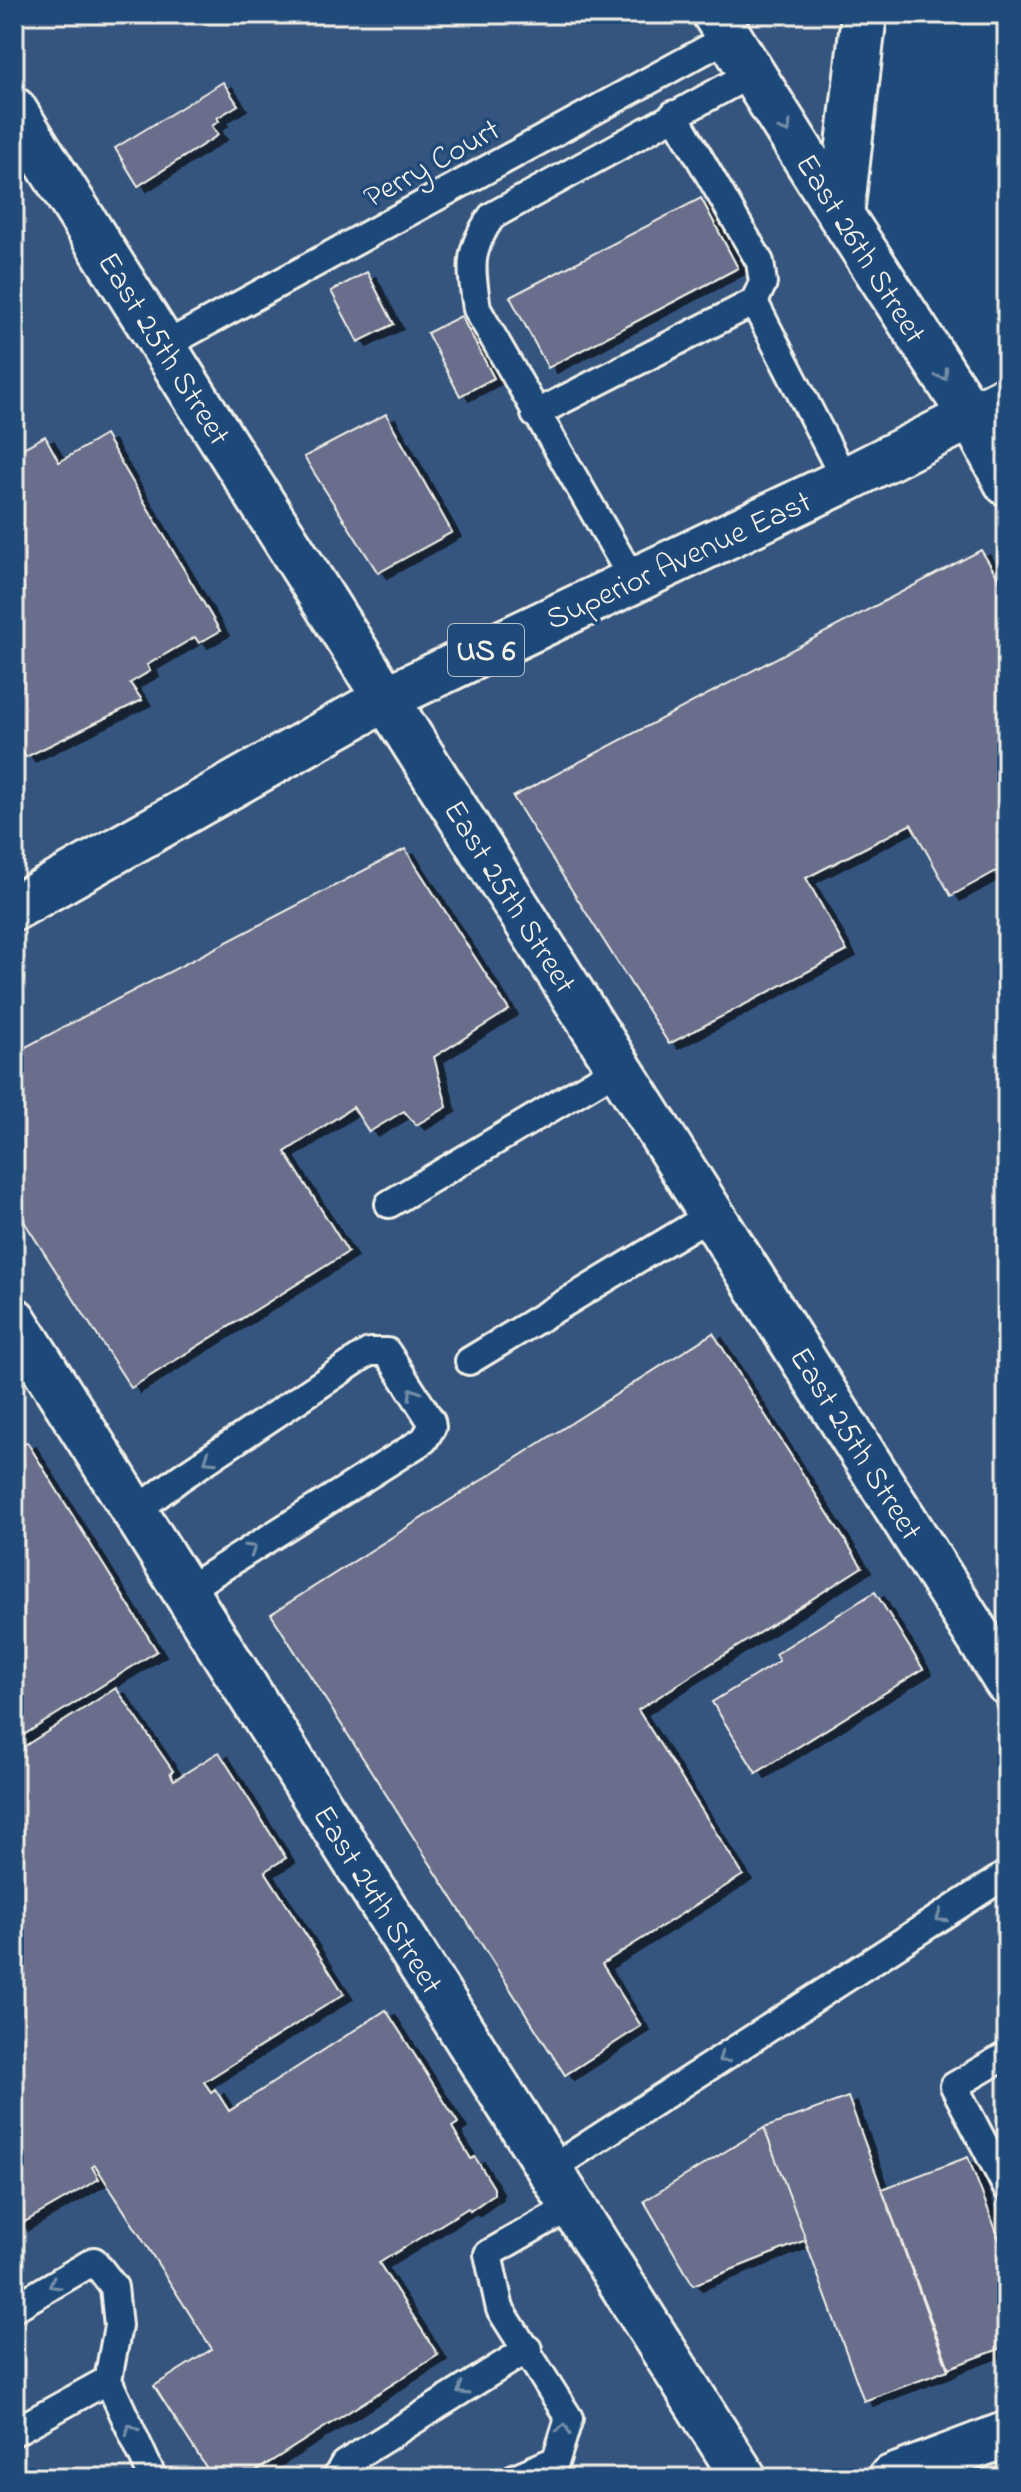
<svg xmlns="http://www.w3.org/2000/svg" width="1021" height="2492" viewBox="0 0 1021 2492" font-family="'Indie Flower',sans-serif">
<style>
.built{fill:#35557f}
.building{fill:#676e8b;stroke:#f4f1e8;stroke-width:2;filter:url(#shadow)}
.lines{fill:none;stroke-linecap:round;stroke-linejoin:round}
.service-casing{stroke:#f4f1e8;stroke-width:32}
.minor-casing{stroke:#f4f1e8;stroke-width:50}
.tertiary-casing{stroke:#f4f1e8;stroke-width:50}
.primary-casing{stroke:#f4f1e8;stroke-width:50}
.motorway-casing{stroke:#f4f1e8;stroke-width:50}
.service{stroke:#1f4a7a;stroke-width:26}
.minor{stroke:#1f4a7a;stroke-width:44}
.tertiary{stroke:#1f4a7a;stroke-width:44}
.primary{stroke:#1f4a7a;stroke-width:44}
.motorway{stroke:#1f4a7a;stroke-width:44}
.oneway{stroke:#748da6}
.labels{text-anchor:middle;stroke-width:7;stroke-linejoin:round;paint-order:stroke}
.shield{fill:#1f4a7a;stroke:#b4bfc7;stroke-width:2}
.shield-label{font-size:30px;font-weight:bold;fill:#f4f1e8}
.street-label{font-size:32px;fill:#f4f1e8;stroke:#1f4a7a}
</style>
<defs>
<filter id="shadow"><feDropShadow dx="9" dy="5" stdDeviation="0" flood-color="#0009"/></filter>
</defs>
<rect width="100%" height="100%" fill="#1f4a7a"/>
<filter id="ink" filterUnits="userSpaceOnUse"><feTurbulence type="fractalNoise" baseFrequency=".0125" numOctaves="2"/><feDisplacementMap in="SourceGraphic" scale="16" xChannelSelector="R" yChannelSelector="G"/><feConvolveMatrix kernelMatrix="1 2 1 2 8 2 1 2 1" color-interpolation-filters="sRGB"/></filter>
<g filter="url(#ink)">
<polygon class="built" points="14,14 864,14 841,215 1007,483 1007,2478 14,2478"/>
<g class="building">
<polygon points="223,82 238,105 217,118 219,121 212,126 218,135 138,186 115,148"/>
<polygon points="701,198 738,268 548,368 510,297"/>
<polygon points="367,272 394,324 358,342 331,291"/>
<polygon points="461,316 494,378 460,396 427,333"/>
<polygon points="386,414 452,532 378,573 304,457"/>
<polygon points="105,435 220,631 199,643 195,637 147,665 150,671 130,683 142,700 26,757 14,736 14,453 45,436 59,462"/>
<polygon points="981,550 1007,592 1007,865 951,896 911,824 806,878 847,951 669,1044 513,797"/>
<polygon points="405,849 509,1010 434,1057 447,1107 416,1125 404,1111 369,1132 353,1107 285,1152 348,1252 131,1388 14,1206 14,1053"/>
<polygon points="713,1333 862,1567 638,1710 743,1875 602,1964 641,2026 565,2075 271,1614"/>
<polygon points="27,1442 157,1651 14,1741 14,1449"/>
<polygon points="875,1592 923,1669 756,1773 712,1702 779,1661 775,1654"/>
<polygon points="116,1688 173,1771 170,1773 174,1780 219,1752 286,1858 265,1871 344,1994 204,2082 211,2092 215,2089 229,2111 386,2010 458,2123 452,2127 471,2159 475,2157 494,2188 494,2194 470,2211 468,2208 379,2263 438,2355 245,2478 213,2478 154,2386 212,2349 95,2165 92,2167 99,2179 14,2228 14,1753"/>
<polygon points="848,2097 948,2370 864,2401 764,2128"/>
<polygon points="764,2128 806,2240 693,2285 644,2201"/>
<polygon points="968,2157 1007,2259 1007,2346 949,2368 882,2189"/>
</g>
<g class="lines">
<defs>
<g id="service">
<polyline points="674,114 760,262 763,283 754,302"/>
<polyline points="164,346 729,37"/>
<polyline points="535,414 754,302 845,480"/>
<path d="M633,580L477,309C471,267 467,252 492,216L752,73"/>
<polyline points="389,1204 620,1067"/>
<polyline points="469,1361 712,1214"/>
<polyline points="135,1512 180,1478 369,1352 387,1352 431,1421 432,1427 424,1440 185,1591"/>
<polyline points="1007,2055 954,2086 1007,2188"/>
<polyline points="549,2170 1007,1874"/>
<polyline points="14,2308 94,2261 114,2287 118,2326 108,2380 153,2478"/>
<polyline points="14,2432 108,2380"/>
<polyline points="336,2478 344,2464 528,2349"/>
<polyline points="514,2478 556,2460 569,2418 500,2309 488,2254 572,2206"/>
</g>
<g id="minor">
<polyline points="14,110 1007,1682"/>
<polyline points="14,1320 744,2478"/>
</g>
<g id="tertiary">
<polyline points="715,14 841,215"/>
<polyline points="891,2478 1007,2434"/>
</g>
<g id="primary">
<polyline points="841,215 972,417 1007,483"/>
<polyline points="14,908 385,699 845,480 1007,398"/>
</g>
<polyline id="motorway" points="841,215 864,14"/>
</defs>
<use href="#service" class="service-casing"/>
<use href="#minor" class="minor-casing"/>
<use href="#tertiary" class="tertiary-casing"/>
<use href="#primary" class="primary-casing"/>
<use href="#motorway" class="motorway-casing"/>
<use href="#service" class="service"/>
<use href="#minor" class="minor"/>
<use href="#tertiary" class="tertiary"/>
<use href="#primary" class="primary"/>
<use href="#motorway" class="motorway"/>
</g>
<defs><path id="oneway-chevron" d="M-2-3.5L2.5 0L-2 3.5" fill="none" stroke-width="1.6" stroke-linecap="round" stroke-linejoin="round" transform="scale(2)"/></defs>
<g class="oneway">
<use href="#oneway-chevron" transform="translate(786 128) rotate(58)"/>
<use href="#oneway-chevron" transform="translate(943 375) rotate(56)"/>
<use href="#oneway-chevron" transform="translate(413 1393) rotate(-122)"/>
<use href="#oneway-chevron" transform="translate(209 1459) rotate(146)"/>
<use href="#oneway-chevron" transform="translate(251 1549) rotate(-32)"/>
<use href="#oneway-chevron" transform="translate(941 1917) rotate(147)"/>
<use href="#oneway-chevron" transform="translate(723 2058) rotate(147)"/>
<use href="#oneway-chevron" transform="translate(54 2284) rotate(150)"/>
<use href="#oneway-chevron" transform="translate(462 2390) rotate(148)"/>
<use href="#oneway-chevron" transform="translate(131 2429) rotate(-115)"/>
<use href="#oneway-chevron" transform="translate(564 2429) rotate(-78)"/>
</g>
</g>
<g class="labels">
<rect class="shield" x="448" y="624" width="76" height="52" rx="6"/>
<g class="shield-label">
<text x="486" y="660">US 6</text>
</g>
<g class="street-label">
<text transform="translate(431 162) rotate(-29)" y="11">Perry Court</text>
<text transform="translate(862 248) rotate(58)" y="11">East 26th Street</text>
<text transform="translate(165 348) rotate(58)" y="11">East 25th Street</text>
<text transform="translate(678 559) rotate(-25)" y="11">Superior Avenue East</text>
<text transform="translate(511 896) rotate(58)" y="11">East 25th Street</text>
<text transform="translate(857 1443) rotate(58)" y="11">East 25th Street</text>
<text transform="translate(379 1899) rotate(58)" y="11">East 24th Street</text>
</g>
</g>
<rect width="1021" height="2492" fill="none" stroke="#1f4a7a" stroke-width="48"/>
<rect x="24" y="24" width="973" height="2444" fill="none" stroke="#f4f1e8" stroke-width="3" filter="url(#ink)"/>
</svg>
